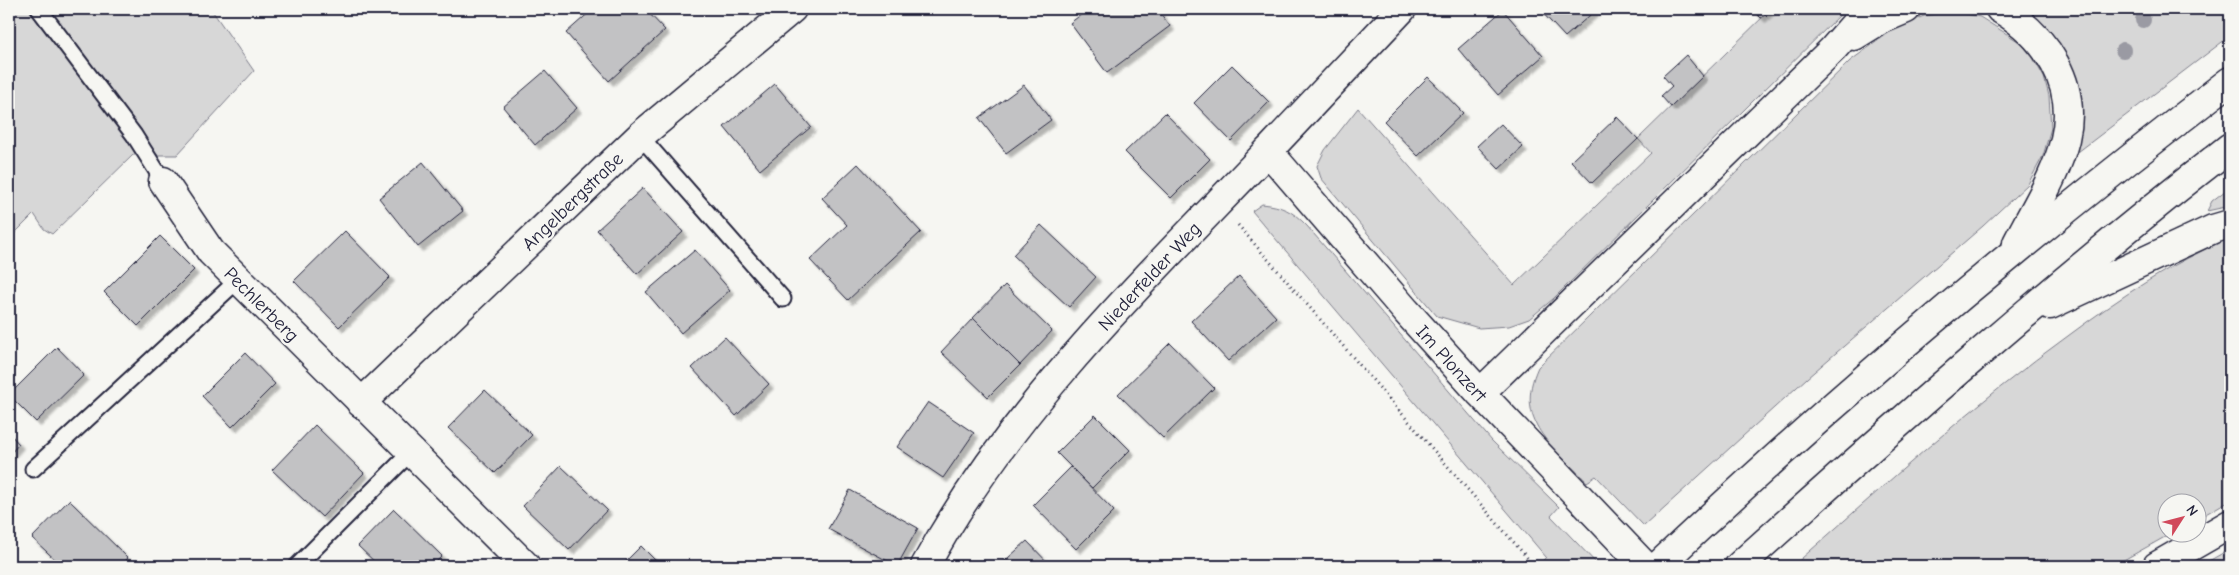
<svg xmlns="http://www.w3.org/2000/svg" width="2239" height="575" viewBox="0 0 2239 575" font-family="'Comic Neue',sans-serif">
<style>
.green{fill:#d7d7d7;stroke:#7c7c89}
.building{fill:#c2c2c4;stroke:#22223b;filter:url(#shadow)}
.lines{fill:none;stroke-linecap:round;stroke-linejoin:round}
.lane-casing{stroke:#22223b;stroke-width:19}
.street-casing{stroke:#22223b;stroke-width:31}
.secondary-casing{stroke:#22223b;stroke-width:31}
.highway-casing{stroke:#22223b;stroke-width:31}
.path{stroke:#22223b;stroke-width:3;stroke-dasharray:1 4;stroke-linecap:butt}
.lane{stroke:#f6f6f2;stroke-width:15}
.street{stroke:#f6f6f2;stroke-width:28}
.secondary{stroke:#f6f6f2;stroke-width:28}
.highway{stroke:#f6f6f2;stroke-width:28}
.tree{fill:#9a9aa3}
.labels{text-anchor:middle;stroke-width:5;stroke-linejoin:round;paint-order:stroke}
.street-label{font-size:19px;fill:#22223b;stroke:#f6f6f2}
</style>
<defs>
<filter id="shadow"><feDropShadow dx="4.5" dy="4.5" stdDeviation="1" flood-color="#0004"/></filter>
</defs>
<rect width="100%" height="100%" fill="#f6f6f2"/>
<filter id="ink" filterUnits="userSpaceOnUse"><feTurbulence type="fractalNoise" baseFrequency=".02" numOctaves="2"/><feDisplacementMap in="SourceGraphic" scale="10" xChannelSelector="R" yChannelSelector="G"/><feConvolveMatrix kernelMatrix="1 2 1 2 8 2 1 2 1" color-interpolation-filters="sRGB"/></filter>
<g filter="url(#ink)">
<g class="green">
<polygon points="9,9 211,9 254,71 177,155 133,155 52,234 44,229 34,214 9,239"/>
<polygon points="1771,9 1846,9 1553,299 1529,319 1509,326 1479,328 1437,316 1321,178 1317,166 1325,150 1358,108 1514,285 1651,153 1638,139"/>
<path d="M2028,9H2230V36L2074,155C2091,90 2075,55 2028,9Z"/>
<path d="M1953,11L1980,17L2021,43L2033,58L2044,77L2049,96L2051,128L2043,156L2028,184L1983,226L1807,378L1644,526L1596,476L1587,482C1553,446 1513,422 1538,367L1850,61L1898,26L1924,16Z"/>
<polygon points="2230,187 2230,206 2207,211 2212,201"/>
<path d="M1262,204C1282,206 1293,211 1307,226L1492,441L1559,507L1551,516L1599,566H1538L1546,557L1252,211Z"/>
<path d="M2230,238V500L2197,519L2196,502H2166V532L2172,533L2113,566H1793C1884,486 1973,404 2072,333C2122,296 2173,262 2230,238Z"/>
<polygon points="2230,549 2230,566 2200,566"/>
</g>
<g class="building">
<polygon points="593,9 645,9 665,30 609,81 566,33"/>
<polygon points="1084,9 1157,9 1170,26 1107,73 1070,23 1086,11"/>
<polygon points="1539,9 1597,9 1565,37"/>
<polygon points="1752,9 1771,9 1761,18"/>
<polygon points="1503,10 1543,56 1498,95 1458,49"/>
<polygon points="1686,55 1703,76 1671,107 1661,96 1672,86 1663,76"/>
<polygon points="1232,65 1269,102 1231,141 1194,103"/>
<polygon points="545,71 577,108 535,145 503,107"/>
<polygon points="1428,77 1463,113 1418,156 1384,121"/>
<polygon points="775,84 811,127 760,170 724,127"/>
<polygon points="1024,85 1051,120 1006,153 979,118"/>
<polygon points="1165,113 1210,159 1171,198 1125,152"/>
<polygon points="1617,117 1638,139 1592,183 1571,161"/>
<polygon points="1501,124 1523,147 1499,169 1477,146"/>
<polygon points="423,162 463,211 418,247 379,198"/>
<polygon points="858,164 921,232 848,300 810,260 847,225 822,198"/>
<polygon points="643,188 683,232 637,274 597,230"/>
<polygon points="1041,225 1096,277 1069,307 1013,255"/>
<polygon points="345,231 390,277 339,327 294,281"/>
<polygon points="160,236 194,270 138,326 104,292"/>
<polygon points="695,250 730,290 681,333 646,292"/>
<polygon points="1239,276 1276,317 1228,361 1191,321"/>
<polygon points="1005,285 1052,331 1020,365 973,318"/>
<polygon points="973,318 1020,365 988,397 941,352"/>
<polygon points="725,337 769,384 736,416 692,368"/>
<polygon points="1170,343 1214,388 1163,438 1118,394"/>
<polygon points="57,347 84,375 36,422 9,395"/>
<polygon points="245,353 275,384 232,427 202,396"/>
<polygon points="485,390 532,435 495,473 448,428"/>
<polygon points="928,402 974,433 943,478 897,447"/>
<polygon points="1095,415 1130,450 1092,488 1057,453"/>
<polygon points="315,425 364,473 322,517 272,470"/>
<polygon points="9,433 19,444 9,455"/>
<polygon points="561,466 607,510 569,550 523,506"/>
<polygon points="1071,467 1114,511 1076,549 1033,505"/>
<polygon points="850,490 918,528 897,566 828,529"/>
<polygon points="69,500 128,558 120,566 62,566 32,538"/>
<polygon points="394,509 442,556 432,566 379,566 358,546"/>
<polygon points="1027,541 1051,566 999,566"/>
<polygon points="641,546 661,566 621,566"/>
</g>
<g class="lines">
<defs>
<g id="lane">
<polyline points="39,9 134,135 163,181"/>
<polyline points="640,136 783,299"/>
<polyline points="33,469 238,280"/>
<polyline points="297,566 411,452"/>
</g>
<g id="street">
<polyline points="1268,151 1402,9"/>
<polyline points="163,181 211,252 526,566"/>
<polyline points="361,403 640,136 792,9"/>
</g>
<path id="secondary" d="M925,566C1011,407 1145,280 1268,151L1406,311L1480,393L1645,566"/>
<g id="highway">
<path d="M2000,9C2046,36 2078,84 2065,139C2056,176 2034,209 2017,243"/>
<polyline points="1854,36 1880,20 1906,9"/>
<polyline points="2050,305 2213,229 2230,224"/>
<polyline points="1480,393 1833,49 1868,9"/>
<path d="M1658,566C1840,394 2031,233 2230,81"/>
<path d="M1739,566C1899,422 2060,279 2230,147"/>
<polyline points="2157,566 2230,524"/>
</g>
</defs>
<use href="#lane" class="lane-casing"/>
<use href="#street" class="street-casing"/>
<use href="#secondary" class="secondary-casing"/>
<use href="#highway" class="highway-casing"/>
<polyline class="path" points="1238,225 1530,561 1525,566"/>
<use href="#lane" class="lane"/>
<use href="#street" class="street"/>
<use href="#secondary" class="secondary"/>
<use href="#highway" class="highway"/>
</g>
<g class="tree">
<circle cx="2143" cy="20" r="8"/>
<circle cx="2123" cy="50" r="8"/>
</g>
</g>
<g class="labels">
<g class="street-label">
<text transform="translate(572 201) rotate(-44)" y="7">Angelbergstraße</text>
<text transform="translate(1149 276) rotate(-47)" y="7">Niederfelder Weg</text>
<text transform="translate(262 304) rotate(45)" y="7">Pechlerberg</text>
<text transform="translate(1452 363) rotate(48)" y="7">Im Plonzert</text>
</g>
</g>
<rect width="2239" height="575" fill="none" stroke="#f6f6f2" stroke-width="30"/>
<rect x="15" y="15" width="2209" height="545" fill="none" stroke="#22223b" stroke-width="2" filter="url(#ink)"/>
<g transform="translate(2182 518) rotate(54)"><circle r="24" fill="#f6f6f2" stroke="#a1a1a9"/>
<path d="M0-4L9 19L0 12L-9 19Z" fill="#d1495b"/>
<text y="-8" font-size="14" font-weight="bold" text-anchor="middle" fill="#22223b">N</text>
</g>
</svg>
